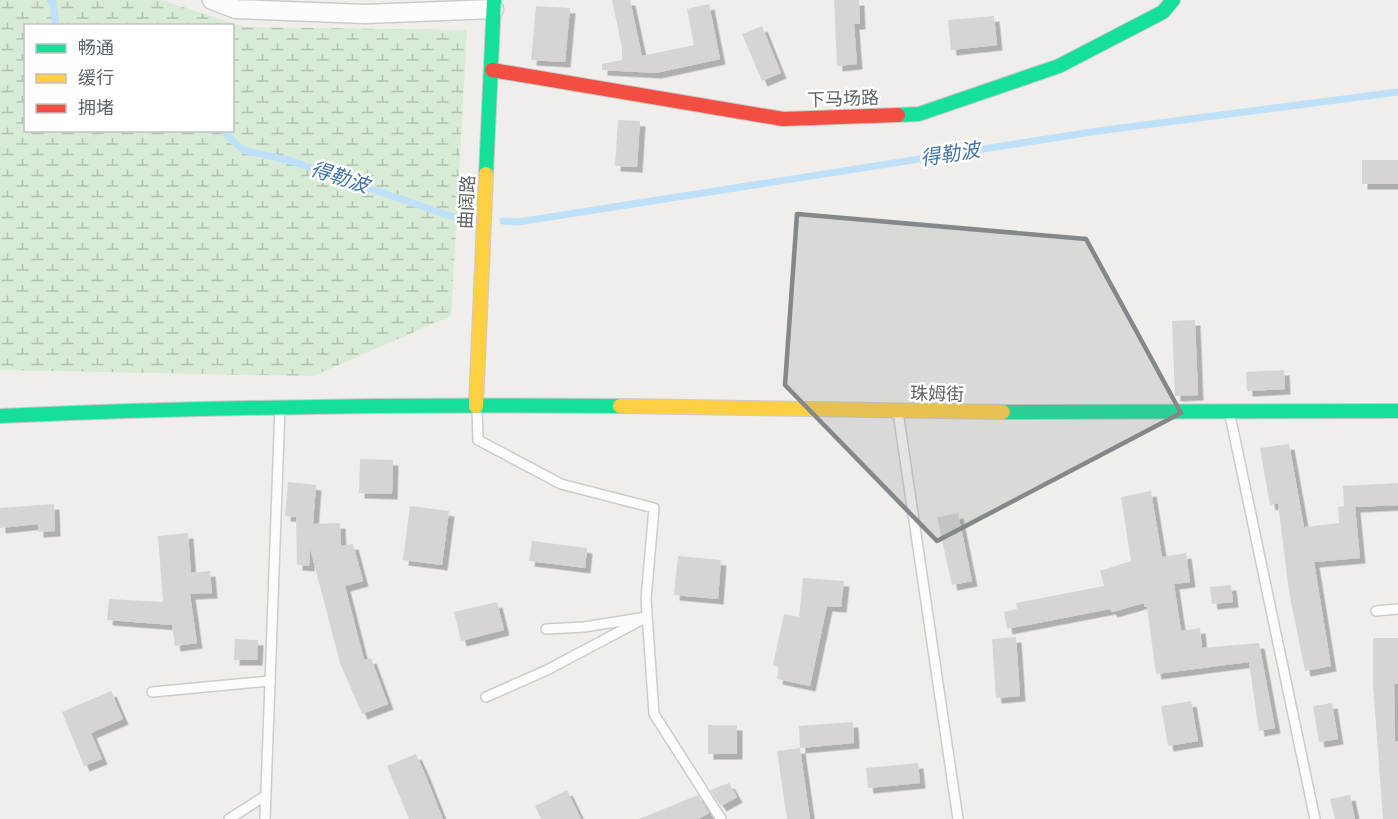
<svg xmlns="http://www.w3.org/2000/svg" width="1398" height="819" viewBox="0 0 1398 819" font-family="'Alegreya Sans','Noto Sans SC',sans-serif">
<style>
.wetland{fill:url(#wetland-marsh);fill-rule:evenodd}
.lines{fill:none;stroke-linecap:round;stroke-linejoin:round}
.stream{stroke:#bfe0f9;stroke-width:7}
.building{fill:#d6d5d3;filter:url(#shadow)}
.lane-casing{stroke:#cbcccc;stroke-width:12}
.street-casing{stroke:#cbcccc;stroke-width:21}
.fast-casing{stroke:#cacacb;stroke-width:16}
.slow-casing{stroke:#cacacb;stroke-width:16}
.jam-casing{stroke:#cacacb;stroke-width:16}
.lane{stroke:#fdfcfc;stroke-width:9}
.street{stroke:#fdfcfc;stroke-width:18}
.fast{stroke:#16e098;stroke-width:14}
.slow{stroke:#ffcf43;stroke-width:14}
.jam{stroke:#f24e42;stroke-width:14}
.marked{fill:#84888a;fill-opacity:0.2;stroke:#84888a;stroke-width:4.5;stroke-linejoin:round}
.labels{text-anchor:middle;stroke-width:5;stroke-linejoin:round;paint-order:stroke}
.street-label{font-size:18px;fill:#5f6368;stroke:#fff}
.water-label{font-size:20px;font-style:italic;fill:#4174aa;stroke:#fff}
</style>
<defs>
<pattern id="wetland-marsh" width="20" height="14" patternUnits="userSpaceOnUse" patternTransform="scale(1.5)"><rect width="20" height="14" fill="#d8ebd6"/><path d="M1 5h8M5 5V1M11 12h8M15 12V8" fill="none" stroke="#b2c2b1"/></pattern>
<filter id="shadow"><feDropShadow dx="5.5" dy="5.5" stdDeviation="0" flood-color="#0004"/></filter>
</defs>
<rect width="100%" height="100%" fill="#efeeea"/>
<path class="wetland" d="M0,0H161L244,27L467,30L451,316L313,376L0,370ZM26,26H232V130H26Z"/>
<g class="lines">
<g class="stream">
<polyline points="50,0 53,3 56,26"/>
<polyline points="221,130 243,150 291,161 453,217 464,218"/>
<polyline points="503,221 518,222 1098,131 1398,92"/>
</g>
</g>
<g class="building">
<polygon points="612,0 630,0 642,56 694,45 687,9 709,4 720,59 656,73 602,70 602,64 622,60 622,48"/>
<polygon points="834,0 859,0 860,24 854,24 857,64 837,66"/>
<polygon points="536,6 570,8 565,62 531,60"/>
<polygon points="994,16 997,45 951,50 948,20"/>
<polygon points="762,26 781,73 762,81 742,34"/>
<polygon points="618,120 640,121 637,167 615,166"/>
<rect x="1362" y="160" width="36" height="24"/>
<polygon points="1195,320 1198,395 1175,396 1172,321"/>
<polygon points="1284,370 1285,389 1247,391 1246,372"/>
<polygon points="1289,444 1304,527 1339,523 1338,507 1344,506 1343,486 1398,483 1398,505 1355,507 1360,558 1314,562 1331,666 1305,671 1289,592 1278,503 1270,505 1260,448"/>
<polygon points="360,459 393,460 392,494 359,493"/>
<polygon points="288,482 316,485 313,524 340,523 341,546 353,544 363,581 345,586 364,660 371,658 388,704 362,714 340,663 310,548 309,566 297,565 296,517 285,516"/>
<polygon points="1151,491 1162,557 1186,553 1190,582 1174,584 1181,631 1200,628 1202,648 1259,643 1275,728 1259,731 1249,662 1156,674 1147,607 1144,607 1144,603 1112,612 1110,609 1007,629 1004,612 1017,609 1016,603 1104,586 1100,571 1131,561 1121,497"/>
<polygon points="54,504 55,531 38,532 38,524 0,528 0,508"/>
<polygon points="410,506 449,511 442,565 403,560"/>
<polygon points="958,513 972,581 952,585 937,517"/>
<polygon points="188,533 191,573 210,571 212,593 190,594 197,643 175,646 172,625 107,620 109,599 163,602 158,536"/>
<polygon points="532,541 587,548 585,568 529,561"/>
<polygon points="678,556 721,560 718,599 674,595"/>
<polygon points="803,578 844,581 841,607 827,606 810,686 777,679 779,667 773,665 784,614 799,617"/>
<polygon points="1231,585 1233,602 1212,604 1210,587"/>
<polygon points="497,602 504,630 461,641 454,612"/>
<polygon points="1016,637 1020,696 996,698 992,639"/>
<polygon points="1373,638 1398,638 1398,684 1394,684 1395,741 1398,741 1398,819 1383,819 1373,684"/>
<polygon points="235,639 258,640 257,660 234,660"/>
<polygon points="111,691 123,719 91,733 102,759 84,766 62,712"/>
<polygon points="1191,701 1198,741 1168,746 1161,706"/>
<polygon points="1332,703 1338,739 1319,742 1313,706"/>
<polygon points="853,722 854,743 800,748 799,726"/>
<rect x="708" y="725" width="29" height="29"/>
<polygon points="800,748 810,819 787,819 777,751"/>
<polygon points="416,754 423,769 443,819 409,819 387,766"/>
<polygon points="918,763 920,783 868,788 866,768"/>
<polygon points="729,783 737,797 721,806 710,790"/>
<polygon points="567,790 581,819 541,819 535,806"/>
<polygon points="698,795 709,813 698,819 639,819"/>
<polygon points="1350,795 1355,819 1335,819 1330,799"/>
</g>
<g class="lines">
<defs>
<g id="lane">
<polyline points="477,407 478,440 561,484 654,508 646,599 654,714 721,819"/>
<polyline points="898,412 958,819"/>
<polyline points="1230,415 1315,819"/>
<polyline points="1376,611 1398,609"/>
<polyline points="152,692 270,681"/>
<polyline points="486,697 547,670 647,617 584,627 546,629"/>
<polyline points="229,819 265,796"/>
<polyline points="265,819 280,407"/>
</g>
<polyline id="street" points="212,0 236,9 365,14 494,9"/>
<g id="fast">
<polyline points="898,115 919,114 1059,66 1163,12 1173,0"/>
<polyline points="486,174 494,0"/>
<polyline points="1003,412 1398,411"/>
<path d="M0,416C207,407 413,404 620,406"/>
</g>
<g id="slow">
<polyline points="476,406 486,174"/>
<polyline points="620,406 1003,412"/>
</g>
<polyline id="jam" points="492,70 783,119 898,115"/>
</defs>
<use href="#lane" class="lane-casing"/>
<use href="#street" class="street-casing"/>
<use href="#fast" class="fast-casing"/>
<use href="#slow" class="slow-casing"/>
<use href="#jam" class="jam-casing"/>
<use href="#lane" class="lane"/>
<use href="#street" class="street"/>
<use href="#fast" class="fast"/>
<use href="#slow" class="slow"/>
<use href="#jam" class="jam"/>
</g>
<path class="marked" d="M797,214L1086,239L1181,413L937,541L785,385Z"/>
<g class="labels">
<g class="street-label">
<text transform="translate(843 99) rotate(-2)" y="6">下马场路</text>
<text transform="translate(467 202) rotate(-87)" y="6">曲阔路</text>
<text transform="translate(937 394) rotate(1)" y="6">珠姆街</text>
</g>
<g class="water-label">
<text transform="translate(950 154) rotate(-9)" y="7">得勒波</text>
<text transform="translate(340 177) rotate(18)" y="7">得勒波</text>
</g>
</g>
<rect x="24" y="24" width="210" height="108" fill="#ffffff" stroke="#bfc1c3" stroke-width="1.5"/>
<rect x="36" y="44" width="30" height="9" fill="#16e098" stroke="#bfc1c3" stroke-width="1.5"/>
<text x="78" y="54" font-size="18" fill="#5f6368">畅通</text>
<rect x="36" y="74" width="30" height="9" fill="#ffcf43" stroke="#bfc1c3" stroke-width="1.5"/>
<text x="78" y="84" font-size="18" fill="#5f6368">缓行</text>
<rect x="36" y="104" width="30" height="9" fill="#f24e42" stroke="#bfc1c3" stroke-width="1.5"/>
<text x="78" y="114" font-size="18" fill="#5f6368">拥堵</text>
</svg>
